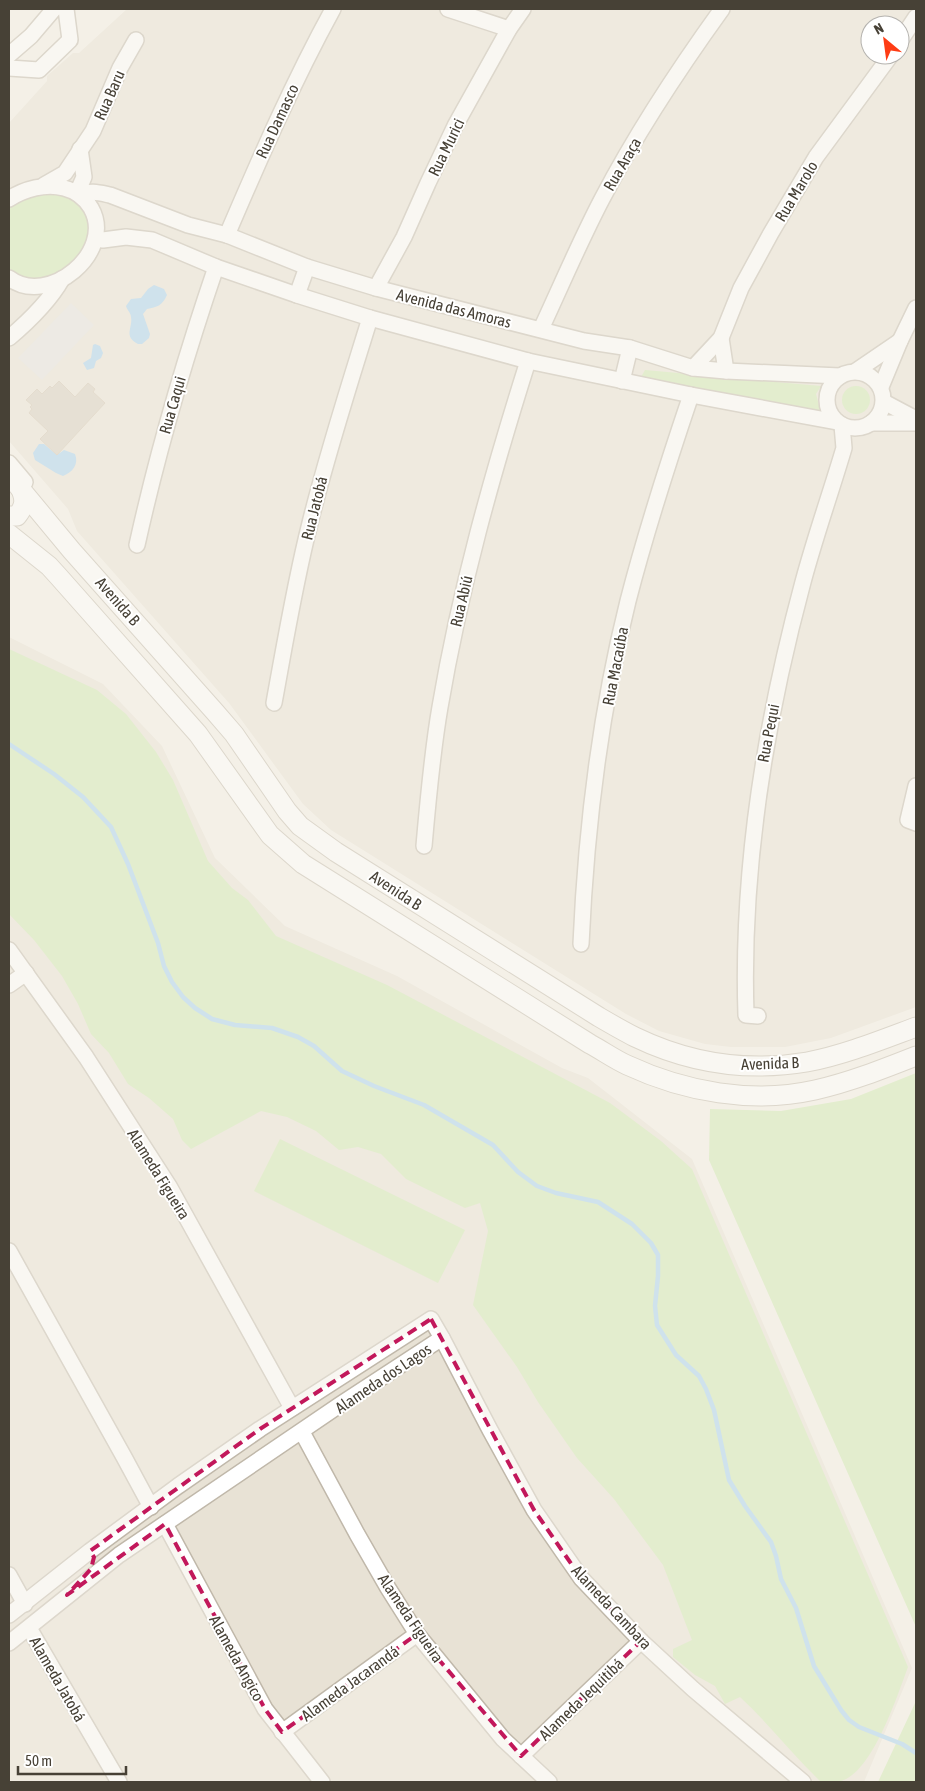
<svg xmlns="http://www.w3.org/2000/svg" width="925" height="1791" viewBox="0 0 925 1791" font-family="'Asap Condensed',sans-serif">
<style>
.residential{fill:#e8e2d5;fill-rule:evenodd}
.green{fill:#cee9af}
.parking{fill:#e5e3df}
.water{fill:#a2d0f2}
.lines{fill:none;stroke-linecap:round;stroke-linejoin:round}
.stream{stroke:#a2d0f2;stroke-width:4.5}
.building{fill:#d6ccbc;stroke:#d1c4af}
.minor-casing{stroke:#c0b8aa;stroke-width:18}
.tertiary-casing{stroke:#c0b8aa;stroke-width:21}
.minor{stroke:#fff;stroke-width:15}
.tertiary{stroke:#fff;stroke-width:19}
.marked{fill:none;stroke:#c2185b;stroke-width:4;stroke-dasharray:10 6;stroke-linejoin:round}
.labels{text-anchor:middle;stroke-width:4;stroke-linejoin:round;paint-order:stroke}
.street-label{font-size:16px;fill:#474136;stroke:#fff}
</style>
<rect width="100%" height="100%" fill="#f4f0e7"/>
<g class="residential">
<path d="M127,9H916V1007L831,1038L785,1047H731L705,1044L659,1031L626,1014L331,830L303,804L229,703L77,531L68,509L9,441V123L47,81V76L73,53H79ZM870,25H900V55H870Z"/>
<polygon points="9,637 103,684 162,746 215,858 285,926 397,976 562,1068 588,1078 692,1159 912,1668 864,1782 9,1782"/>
</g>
<g class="green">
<path d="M58,193C65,195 75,197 80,202C111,233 69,281 33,281C26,281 17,275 11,273L9,270V208L29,197Z"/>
<polygon points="645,370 821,386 816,394 821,413 641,377"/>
<circle cx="856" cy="400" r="14"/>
<path d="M9,649L97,690L126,714L156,752L173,780L208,861L232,888L248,900L276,936L387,985L610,1103L661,1141L692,1169L908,1667C897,1696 873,1772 841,1781C835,1782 827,1781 821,1782C793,1755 769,1724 740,1697L725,1704L715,1686L695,1675L673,1657V1649L692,1640L663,1565L614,1499L577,1458L538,1402L517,1367L473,1305L488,1231L480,1203L465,1208L406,1179L381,1154L358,1147L339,1150L316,1131L287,1117L261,1111L191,1149L182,1140L173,1119L149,1098L128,1084L109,1053L91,1034L78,1004L62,976L34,940L9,914Z"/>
<polygon points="916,1073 916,1627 709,1160 710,1109 781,1111 851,1099"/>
<polygon points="280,1139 465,1230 438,1283 254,1191"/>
<polygon points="916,1701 916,1782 878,1782"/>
</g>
<polygon class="parking" points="71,303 94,325 42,380 18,358"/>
<g class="water">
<path d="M154,285L164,289L167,295C162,306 157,307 147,309L143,314L150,334L149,338L142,344H138C123,336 133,328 131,317C131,313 127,310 126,306L131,299L141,298L148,289Z"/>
<polygon points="95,344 100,346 103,353 101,358 96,361 94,368 87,370 83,363 91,358 93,345"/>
<path d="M39,444H44L57,455L64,450L75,454C79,464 73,472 63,476L56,473L35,460L33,453Z"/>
</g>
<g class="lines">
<polyline class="stream" points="9,744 54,774 83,797 111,827 128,864 158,943 164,966 172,982 183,997 195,1008 212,1019 235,1025 272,1028 298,1037 314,1046 342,1071 374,1086 424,1105 493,1145 518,1172 537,1186 556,1193 598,1202 632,1224 651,1243 658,1255 658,1276 655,1306 657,1325 676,1355 699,1376 706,1389 714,1410 729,1480 745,1506 771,1542 776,1556 781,1579 796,1608 814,1666 841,1710 849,1720 859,1727 902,1744 916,1753"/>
</g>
<polygon class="building" points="59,381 75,397 88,383 95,389 93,392 105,403 57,455 40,439 48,431 29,413 32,409 30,407 32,405 26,400 37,389 42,394 50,386 52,388"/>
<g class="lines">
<defs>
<g id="minor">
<polyline points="448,9 509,29"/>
<polyline points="900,41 916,17"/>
<polyline points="9,55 31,36 54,9"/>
<polyline points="9,68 39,70 70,40 66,9"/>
<polyline points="44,185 65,173 93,131 120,68 136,40"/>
<polyline points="77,193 84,177 80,149"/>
<path d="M80,195C90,190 100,193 110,195L188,225L227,235L307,267L376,288L584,341L630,348L693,368L726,371L840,376"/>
<path d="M9,199C24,189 46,183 64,188C76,191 85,198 91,208C116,252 48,308 9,278"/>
<path d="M227,235C260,158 293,82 333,9"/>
<polyline points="96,239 103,240 126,237 152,240 216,267 297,295 370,318 528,361 691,395 837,422"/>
<polyline points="376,288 404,237 428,183 455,126 509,29 523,9"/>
<polyline points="297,295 307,267"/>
<path d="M541,329C561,286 580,241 602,199C637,132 678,70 722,9"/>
<path d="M9,338C29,321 49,302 62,279"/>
<polyline points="721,338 726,371"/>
<polyline points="693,368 721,338 741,288 771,233 816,157 891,55"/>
<polyline points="856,371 900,341"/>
<circle cx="855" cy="400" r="28"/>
<polyline points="622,381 630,348"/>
<polyline points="881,387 900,341 916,308"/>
<polyline points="884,402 916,419"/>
<polyline points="871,423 916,423"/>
<polyline points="9,463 25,482"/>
<path d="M137,545C158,450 185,358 216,267"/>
<path d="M274,703C285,643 295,582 310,523C327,454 349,386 370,318"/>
<polyline points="916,786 908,820 916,823"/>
<path d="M424,846C428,800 432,753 440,707C460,589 492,475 528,361"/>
<path d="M581,944C586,829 600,713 628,601C646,531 668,463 691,395"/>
<polyline points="9,950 86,1057 169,1186 292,1408"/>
<polyline points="9,985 26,973"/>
<path d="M758,1016L746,1015C741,868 765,723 803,582C815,537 831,492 844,448L842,425"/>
<polyline points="9,1251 124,1457 151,1507"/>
<polyline points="442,1338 490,1430 534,1510 581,1578 641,1641 693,1689 803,1782"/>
<polyline points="302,1432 357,1534 388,1588 417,1634 503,1739 549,1782"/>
<polyline points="165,1524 265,1709 322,1782"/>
<polyline points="9,1575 25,1604"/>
<polyline points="9,1615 90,1551 178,1486 260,1429 431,1319 442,1338 341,1404 119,1555 9,1643"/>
<polyline points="29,1628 119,1782"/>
<polyline points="282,1732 417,1634"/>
<polyline points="521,1756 641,1641"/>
</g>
<g id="tertiary">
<path d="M9,475L72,551L215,712L234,734L287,811L300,826L336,852L599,1017C611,1024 623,1031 635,1037C689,1063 748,1072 807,1062C844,1055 881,1040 916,1027"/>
<path d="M9,516H17C26,505 25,499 20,487"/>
<path d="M9,534L49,566L59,577L198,734L270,835L303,864L590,1044C603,1051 614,1059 627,1065C685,1092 752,1104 815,1090C850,1082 883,1069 916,1056"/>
</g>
</defs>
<use href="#minor" class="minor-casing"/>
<use href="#tertiary" class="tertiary-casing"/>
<use href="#minor" class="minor"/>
<use href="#tertiary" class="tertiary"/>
</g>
<path d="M0 0H925V1791H0ZM431,1319L534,1510L581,1578L641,1641L521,1756L417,1634L282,1732L265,1709L165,1524L67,1595L91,1569L94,1557L90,1551L260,1429Z" fill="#f4f0e7" fill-opacity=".55" fill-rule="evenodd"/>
<path class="marked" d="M431,1319L534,1510L581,1578L641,1641L521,1756L417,1634L282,1732L265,1709L165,1524L67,1595L91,1569L94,1557L90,1551L260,1429Z"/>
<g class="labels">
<g class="street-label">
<text transform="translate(109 95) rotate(-66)" y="6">Rua Baru</text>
<text transform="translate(277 121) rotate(-65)" y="6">Rua Damasco</text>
<text transform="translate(446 147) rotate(-64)" y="6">Rua Murici</text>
<text transform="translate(622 164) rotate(-60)" y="6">Rua Araça</text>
<text transform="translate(796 191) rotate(-59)" y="6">Rua Marolo</text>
<text transform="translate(454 308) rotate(14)" y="6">Avenida das Amoras</text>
<text transform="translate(172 405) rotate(-74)" y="6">Rua Caqui</text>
<text transform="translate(314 508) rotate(-76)" y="6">Rua Jatobá</text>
<text transform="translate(118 601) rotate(49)" y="6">Avenida B</text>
<text transform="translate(461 601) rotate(-77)" y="6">Rua Abiú</text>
<text transform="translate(615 666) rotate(-79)" y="6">Rua Macaúba</text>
<text transform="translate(768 733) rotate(-79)" y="6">Rua Pequi</text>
<text transform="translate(396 890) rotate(33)" y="6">Avenida B</text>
<text transform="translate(770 1063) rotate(-2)" y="6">Avenida B</text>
<text transform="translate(159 1174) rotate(58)" y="6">Alameda Figueira</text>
<text transform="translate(383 1378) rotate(-34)" y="6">Alameda dos Lagos</text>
<text transform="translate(612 1607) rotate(47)" y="6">Alameda Cambara</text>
<text transform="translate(411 1618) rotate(56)" y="6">Alameda Figueira</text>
<text transform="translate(237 1658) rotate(61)" y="6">Alameda Angico</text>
<text transform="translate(58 1679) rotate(60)" y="6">Alameda Jatobá</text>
<text transform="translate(350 1683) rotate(-36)" y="6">Alameda Jacarandá</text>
<text transform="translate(581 1699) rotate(-44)" y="6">Alameda Jequitibá</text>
</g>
</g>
<rect width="925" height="1791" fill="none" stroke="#474136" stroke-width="20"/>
<g transform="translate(885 40) rotate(331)"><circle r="24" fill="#ffffff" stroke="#b5b3af"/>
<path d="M0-4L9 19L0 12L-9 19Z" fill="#fe3c14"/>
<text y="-8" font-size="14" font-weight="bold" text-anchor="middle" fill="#474136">N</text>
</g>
<path d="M18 1766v8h108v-8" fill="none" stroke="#474136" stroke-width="2.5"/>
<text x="25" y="1766" font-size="15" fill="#474136" stroke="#ffffff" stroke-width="4" paint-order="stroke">50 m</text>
</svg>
